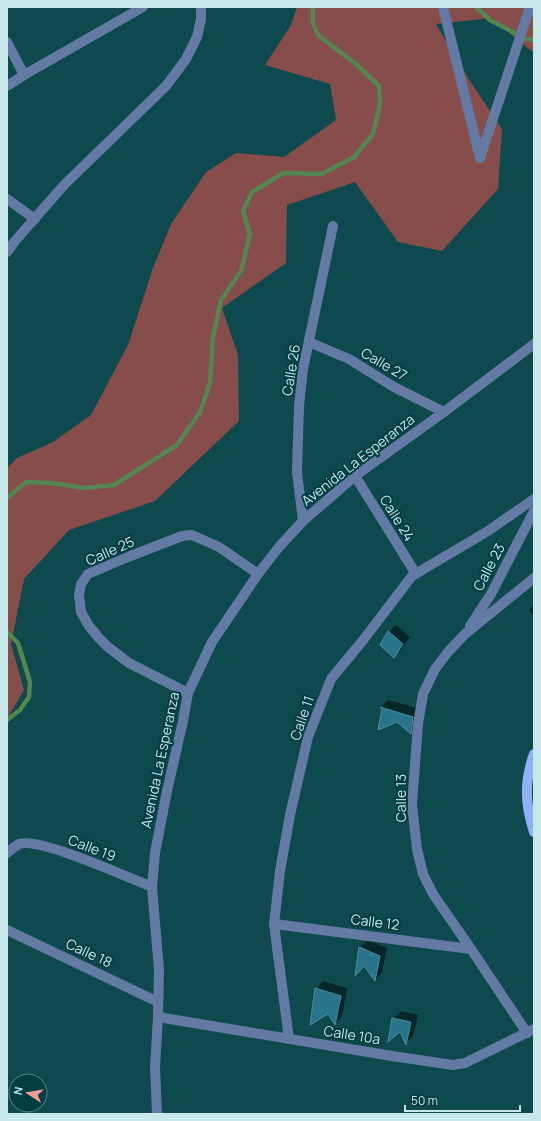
<svg xmlns="http://www.w3.org/2000/svg" width="541" height="1121" viewBox="0 0 541 1121" font-family="Manrope,sans-serif">
<style>
.green{fill:#874d4a}
.shadow{fill:#0007}
.lines{fill:none;stroke-linecap:round;stroke-linejoin:round}
.stream{stroke:#53874f;stroke-width:4.5}
.building{fill:#29738b;stroke:#4d8ca2}
.minor{stroke:#637aa5;stroke-width:10}
.major{stroke:#8db2f8;stroke-width:10}
.labels{text-anchor:middle;stroke-width:4;stroke-linejoin:round;paint-order:stroke}
.street-label{font-size:14px;fill:#c6e8eb;stroke:#003e43}
</style>
<rect width="100%" height="100%" fill="#0d494d"/>
<polygon class="green" points="297,7 534,7 534,53 491,18 436,24 468,78 502,129 498,189 442,251 398,242 355,182 287,205 286,263 222,308 238,355 239,421 155,501 69,530 24,579 11,644 24,690 7,719 7,468 17,458 53,442 91,415 128,345 153,268 171,224 206,172 236,153 284,157 336,120 330,84 265,65 291,25"/>
<g class="shadow">
<polygon points="534,605 534,616 529,610"/>
<polygon points="396,625 410,637 401,650 394,657 381,645 389,632"/>
<polygon points="388,700 420,709 418,726 411,733 381,707"/>
<polygon points="368,940 387,948 382,972 376,979 365,964 356,973 360,947"/>
<polygon points="323,981 347,988 342,1016 336,1023 328,1013 316,989"/>
<polygon points="401,1011 418,1015 413,1036 406,1043 393,1019"/>
</g>
<g class="lines">
<g class="stream">
<polyline points="476,7 490,20 526,39 534,40"/>
<polyline points="7,498 26,482 51,483 85,488 114,485 177,445 200,412 210,383 213,337 221,300 241,271 250,234 243,211 252,192 283,173 322,174 354,157 373,134 380,104 379,86 356,64 318,35 313,23 313,7"/>
<polyline points="7,632 18,643 30,682 29,697 20,710 7,720"/>
</g>
</g>
<g class="building">
<polygon points="388,631 403,644 394,658 380,645"/>
<polygon points="380,707 413,717 411,734 397,722 378,730 382,709"/>
<polygon points="359,947 380,956 375,981 364,966 355,976"/>
<polygon points="315,988 341,996 335,1025 328,1014 310,1025"/>
<polygon points="392,1018 411,1022 406,1045 400,1032 388,1042"/>
</g>
<g class="lines">
<g class="minor">
<polyline points="443,7 480,158 530,7"/>
<polyline points="7,42 24,75"/>
<polyline points="7,86 24,75 143,7"/>
<polyline points="7,199 35,219"/>
<polyline points="7,252 15,241 64,185 166,86 186,59 197,37 201,19 201,7"/>
<polyline points="309,342 349,359 394,387 444,412"/>
<polyline points="355,476 416,574"/>
<polyline points="303,521 297,472 299,406 303,369 333,226"/>
<polyline points="470,626 491,594 534,511"/>
<polyline points="188,693 129,663 108,647 98,637 89,626 81,612 79,595 81,584 88,574 128,557 182,536 192,535 219,547 258,574"/>
<path d="M7,853C11,850 15,846 19,844C40,837 129,878 152,887"/>
<polyline points="274,924 471,949"/>
<polyline points="7,930 158,1002"/>
<polyline points="158,1017 392,1056 453,1065 465,1063 534,1029"/>
<polyline points="527,1033 471,949 433,894 423,874 417,849 412,805 418,724 423,694 435,669 448,652 465,634 534,578"/>
<polyline points="289,1039 274,924 280,871 290,815 308,737 331,679 364,639 412,576 488,531 534,499"/>
<polyline points="157,1114 155,1067 158,1017 159,970 152,887 155,853 167,791 183,721 188,693 212,642 258,574 279,547 303,521 355,476 444,412 534,344"/>
</g>
<path class="major" d="M534,754C524,782 525,804 534,832"/>
</g>
<g class="labels">
<g class="street-label">
<text transform="translate(384 364) rotate(30)" y="5">Calle 27</text>
<text transform="translate(291 370) rotate(-81)" y="5">Calle 26</text>
<text transform="translate(358 460) rotate(-38)" y="5">Avenida La Esperanza</text>
<text transform="translate(397 518) rotate(58)" y="5">Calle 24</text>
<text transform="translate(110 551) rotate(-24)" y="5">Calle 25</text>
<text transform="translate(489 567) rotate(-62)" y="5">Calle 23</text>
<text transform="translate(302 718) rotate(-71)" y="5">Calle 11</text>
<text transform="translate(160 760) rotate(-78)" y="5">Avenida La Esperanza</text>
<text transform="translate(401 798) rotate(-90)" y="5">Calle 13</text>
<text transform="translate(92 848) rotate(21)" y="5">Calle 19</text>
<text transform="translate(375 922) rotate(7)" y="5">Calle 12</text>
<text transform="translate(89 953) rotate(25)" y="5">Calle 18</text>
<text transform="translate(352 1035) rotate(9)" y="5">Calle 10a</text>
</g>
</g>
<rect width="541" height="1121" fill="none" stroke="#c6e8eb" stroke-width="16"/>
<g transform="translate(28 1093) rotate(282)"><circle r="19" fill="#003e43" stroke="#4f8286"/>
<path d="M0-3L7 15L0 10L-7 15Z" fill="#f59b97"/>
<text y="-6" font-size="11" font-weight="bold" text-anchor="middle" fill="#c6e8eb">N</text>
</g>
<path d="M405 1105v6h115v-6" fill="none" stroke="#c6e8eb" stroke-width="2"/>
<text x="411" y="1105" font-size="12" fill="#c6e8eb" stroke="#003e43" stroke-width="3" paint-order="stroke">50 m</text>
</svg>
